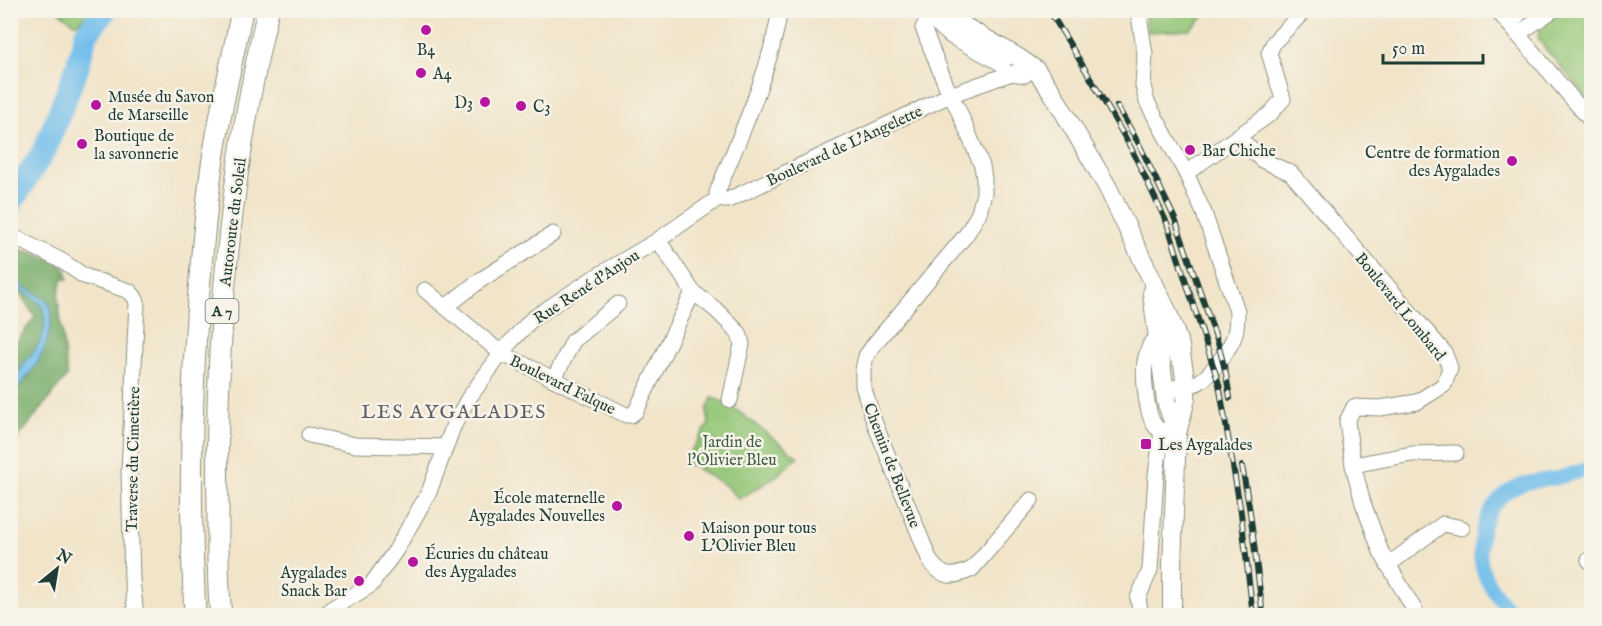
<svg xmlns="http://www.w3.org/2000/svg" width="1602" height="626" viewBox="0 0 1602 626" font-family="'IM FELL English',serif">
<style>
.green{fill:#92c575;stroke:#588154;stroke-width:1.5}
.forest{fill:#75aa66;stroke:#4a744d;stroke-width:1.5}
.water{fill:#71beeb;stroke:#487e90;stroke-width:1.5}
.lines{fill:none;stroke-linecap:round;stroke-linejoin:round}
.canal{stroke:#71beeb;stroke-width:14}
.river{stroke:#71beeb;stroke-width:24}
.minor-casing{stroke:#88907e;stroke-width:17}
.major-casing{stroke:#88907e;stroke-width:20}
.highway-casing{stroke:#88907e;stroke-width:23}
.minor{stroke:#fff;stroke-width:15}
.major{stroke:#fff;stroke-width:18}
.highway{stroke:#fff;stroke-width:21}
.rail-casing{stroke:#1f3d34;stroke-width:6}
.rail{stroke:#f7f3e8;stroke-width:4;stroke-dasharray:11;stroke-linecap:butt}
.poi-dot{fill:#b5179e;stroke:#f7f3e8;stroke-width:2}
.labels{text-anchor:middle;stroke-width:5;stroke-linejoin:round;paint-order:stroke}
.shield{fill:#f7f3e8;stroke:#60746a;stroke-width:1.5}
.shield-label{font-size:15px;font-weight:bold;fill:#1f3d34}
.poi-label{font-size:16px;fill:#1f3d34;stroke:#f7f3e8;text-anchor:start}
.street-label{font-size:16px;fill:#1f3d34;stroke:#f7f3e8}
.park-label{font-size:16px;fill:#3c5f44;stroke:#f7f3e8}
.quarter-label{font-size:20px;letter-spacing:1.5px;fill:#625f66;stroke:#f7f3e8}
</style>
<rect width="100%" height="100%" fill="#f7f3e8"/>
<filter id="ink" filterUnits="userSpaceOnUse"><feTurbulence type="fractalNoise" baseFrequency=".0167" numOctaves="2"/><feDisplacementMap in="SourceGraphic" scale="12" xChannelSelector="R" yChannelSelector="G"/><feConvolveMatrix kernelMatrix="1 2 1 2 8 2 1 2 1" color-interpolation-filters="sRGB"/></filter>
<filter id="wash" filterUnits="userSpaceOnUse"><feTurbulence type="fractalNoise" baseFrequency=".008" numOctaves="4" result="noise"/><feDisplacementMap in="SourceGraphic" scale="24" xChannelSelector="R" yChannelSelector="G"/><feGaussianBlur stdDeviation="1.35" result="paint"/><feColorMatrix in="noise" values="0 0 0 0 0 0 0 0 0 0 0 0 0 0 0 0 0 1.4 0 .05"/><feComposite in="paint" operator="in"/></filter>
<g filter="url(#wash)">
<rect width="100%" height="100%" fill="#f1e4c9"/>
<g class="green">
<polygon points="58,11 91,11 76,24"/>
<polygon points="1144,11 1210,11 1189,30 1148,32"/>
<polygon points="1562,11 1591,11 1591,102 1544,47 1538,37 1540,27"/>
<polygon points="712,398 727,403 798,457 774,478 739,499 725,485 684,461 709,424 707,410"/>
</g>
<path class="forest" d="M11,247C27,253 68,257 68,279L63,278L61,283L58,297L67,376L11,447V349L35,317L11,279Z"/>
<path class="water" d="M11,266C13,271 15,278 19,283C27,292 42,293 49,304C52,310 52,316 51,322C48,350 33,376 11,393V383C17,378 19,371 24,364C29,356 37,349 40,341C45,331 47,313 40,304C25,286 10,298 11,266Z"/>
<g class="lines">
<path class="canal" d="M1513,616C1505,605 1494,594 1488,582C1471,551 1482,502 1516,487C1529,481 1543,480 1557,478C1568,475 1580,472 1592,467"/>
<polyline class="river" points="10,204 45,149 77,68 86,34 105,10"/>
</g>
</g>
<g filter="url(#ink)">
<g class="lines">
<defs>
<g id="minor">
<path d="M1138,10L1145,54L1143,86L1147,102L1186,173L1204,213L1237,311C1237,319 1237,326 1235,334C1232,346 1210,376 1199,382C1183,391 1176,377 1166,401"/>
<polyline points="1497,10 1592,122"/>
<path d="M942,16L930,17L923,28L950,95L957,107L982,166L984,179V193L979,213L966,235L876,342L866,356L863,370V386L875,424L930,561C943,579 953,578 972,569L1031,500"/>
<polyline points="1509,24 1523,10"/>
<polyline points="1518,34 1553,10"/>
<polyline points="1238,137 1262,160 1291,173 1444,352 1450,368 1444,385 1417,402 1380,408 1354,407 1347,421 1353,465 1363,503 1381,552 1418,616"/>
<polyline points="1186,173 1270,114 1283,99 1269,53 1274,42 1305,10"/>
<polyline points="719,198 724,200 728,200 950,95 1012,73 1025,75"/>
<path d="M719,198L717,193L720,185C743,129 770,71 780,10"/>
<polyline points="10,235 62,261 84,276 129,291 134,296 137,302 129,471 132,580 136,616"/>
<polyline points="658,240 693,292 715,309 739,333 742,344 730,400"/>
<polyline points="425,290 501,353 626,415 631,415 636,411 693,292"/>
<polyline points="446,307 479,281 553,234"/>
<polyline points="554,379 573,341 618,304"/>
<path d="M1170,432C1165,431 1160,431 1156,427C1146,416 1143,376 1145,361C1146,355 1149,348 1151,343C1168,334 1173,345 1178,359"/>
<polyline points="309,435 355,445 446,447"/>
<polyline points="1353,465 1412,454 1456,453"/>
<polyline points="1589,560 1592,563"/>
<polyline points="1388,565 1443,524 1462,528"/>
<polyline points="326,616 331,609 371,585 396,550 429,492 453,427 468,399 506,347 532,319 592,279 658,240 719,198"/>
<polyline points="1141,616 1138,598 1150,570 1156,475 1162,431"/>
</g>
<g id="major">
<polyline points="923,10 952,35 1002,62"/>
<polyline points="940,10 967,28 1019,58 1036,70 1052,92 1108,188 1168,313 1180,346 1186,385 1186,399 1177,433 1172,566 1172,616"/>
<polyline points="1152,293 1166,401 1177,433"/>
</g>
<g id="highway">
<path d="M195,616C187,469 192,325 210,180C217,123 231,67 242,10"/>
<path d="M221,616C217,579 218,543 218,506C214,340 230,173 268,10"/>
</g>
</defs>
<use href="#minor" class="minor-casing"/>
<use href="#major" class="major-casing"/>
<use href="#highway" class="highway-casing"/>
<use href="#minor" class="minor"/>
<use href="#major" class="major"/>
<use href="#highway" class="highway"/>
<defs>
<g id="rail">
<polyline points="1049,10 1094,84 1131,148 1167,223 1219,384 1241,513 1253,616"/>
<polyline points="1117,106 1139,144 1175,219 1218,343 1226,374 1230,398"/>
<polyline points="1242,466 1250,512 1263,616"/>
</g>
</defs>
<use href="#rail" class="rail-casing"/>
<use href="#rail" class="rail"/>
</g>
</g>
<g class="poi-dot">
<circle cx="426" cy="30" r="6"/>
<circle cx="421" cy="73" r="6"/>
<circle cx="485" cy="102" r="6"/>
<circle cx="96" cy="105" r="6"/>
<circle cx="521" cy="106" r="6"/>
<circle cx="82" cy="144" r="6"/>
<circle cx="1190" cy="150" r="6"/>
<circle cx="1512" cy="161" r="6"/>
<rect x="1140" y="438" width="12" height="12" rx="3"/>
<circle cx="617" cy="506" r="6"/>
<circle cx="689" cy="536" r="6"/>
<circle cx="413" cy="562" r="6"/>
<circle cx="359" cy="581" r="6"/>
</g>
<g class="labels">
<rect class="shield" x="205.5" y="299" width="33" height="24" rx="4.5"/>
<g class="shield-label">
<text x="222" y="316">A 7</text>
</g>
<g class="poi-label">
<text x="426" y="55" text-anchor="middle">B4</text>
<text x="433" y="79">A4</text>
<text x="108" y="102">Musée du Savon<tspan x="108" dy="18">de Marseille</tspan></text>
<text x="473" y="108" text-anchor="end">D3</text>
<text x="533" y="112">C3</text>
<text x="94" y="141">Boutique de<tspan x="94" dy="18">la savonnerie</tspan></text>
<text x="1202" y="156">Bar Chiche</text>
<text x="1500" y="158" text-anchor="end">Centre de formation<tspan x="1500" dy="18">des Aygalades</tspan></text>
<text x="1158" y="450">Les Aygalades</text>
<text x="605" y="503" text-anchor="end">École maternelle<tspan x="605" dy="18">Aygalades Nouvelles</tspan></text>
<text x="701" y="533">Maison pour tous<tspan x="701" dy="18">L'Olivier Bleu</tspan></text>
<text x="425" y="559">Écuries du château<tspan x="425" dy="18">des Aygalades</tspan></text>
<text x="347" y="578" text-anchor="end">Aygalades<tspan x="347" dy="18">Snack Bar</tspan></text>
</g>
<g class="street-label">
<text transform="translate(844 145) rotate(-25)" y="6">Boulevard de L'Angelette</text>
<text transform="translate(232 222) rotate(-83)" y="6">Autoroute du Soleil</text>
<text transform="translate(586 286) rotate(-33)" y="6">Rue René d'Anjou</text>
<text transform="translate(1401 306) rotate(51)" y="6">Boulevard Lombard</text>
<text transform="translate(563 384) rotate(26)" y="6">Boulevard Falque</text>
<text transform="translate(132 459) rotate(-89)" y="6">Traverse du Cimetière</text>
<text transform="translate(893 465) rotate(69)" y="6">Chemin de Bellevue</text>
</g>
<g class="park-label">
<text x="732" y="447">Jardin de<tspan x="732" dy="18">l'Olivier Bleu</tspan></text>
</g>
<g class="quarter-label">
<text x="454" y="418">LES AYGALADES</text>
</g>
</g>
<rect width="1602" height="626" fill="none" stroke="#f7f3e8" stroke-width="36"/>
<g transform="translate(57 569) rotate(30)" stroke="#f7f3e8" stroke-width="4.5" paint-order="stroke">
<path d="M0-4.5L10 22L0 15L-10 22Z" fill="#1f3d34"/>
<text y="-9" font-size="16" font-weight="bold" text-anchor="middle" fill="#1f3d34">N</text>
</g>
<path d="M1383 54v9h100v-9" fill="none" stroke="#1f3d34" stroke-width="3"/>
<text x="1392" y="54" font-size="18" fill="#1f3d34" stroke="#f7f3e8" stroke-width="4.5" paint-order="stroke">50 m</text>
</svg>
